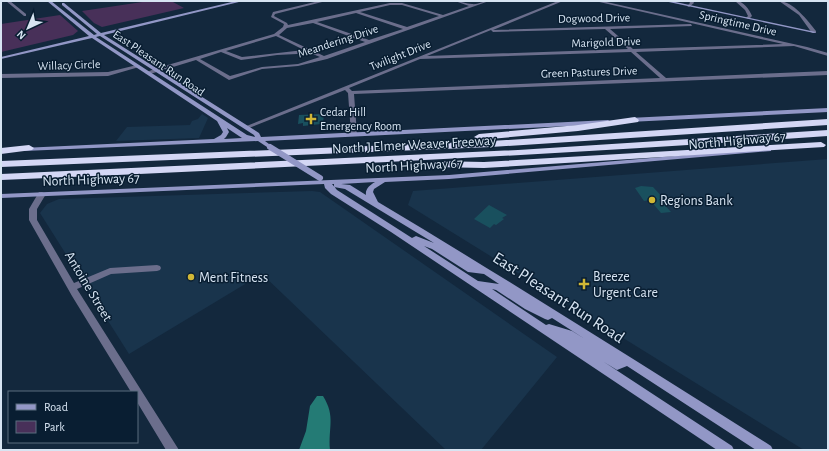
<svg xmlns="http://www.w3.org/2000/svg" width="829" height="451" viewBox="0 0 829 451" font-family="'Alegreya Sans',sans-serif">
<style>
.built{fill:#19344c}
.green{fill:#483059}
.water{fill:#247b75}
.building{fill:#19505e}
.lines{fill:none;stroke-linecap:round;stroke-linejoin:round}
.street{fill:#6b6e8c;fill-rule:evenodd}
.secondary{fill:#9297c6;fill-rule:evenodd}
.highway{fill:#d4d7f5;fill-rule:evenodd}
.secondary-bridge{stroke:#9297c6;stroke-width:6}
.poi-dot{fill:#d0b736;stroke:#091e32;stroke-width:1.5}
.labels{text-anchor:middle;stroke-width:3;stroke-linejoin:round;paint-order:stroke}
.far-street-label{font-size:12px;fill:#d7e4f2;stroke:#091e32}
.far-poi-label{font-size:12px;fill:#d7e4f2;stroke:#091e32;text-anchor:start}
.street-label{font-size:14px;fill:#d7e4f2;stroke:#091e32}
.poi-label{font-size:14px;fill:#d7e4f2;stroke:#091e32;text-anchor:start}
.near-street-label{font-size:17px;fill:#d7e4f2;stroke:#091e32}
</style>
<rect width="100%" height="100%" fill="#13283d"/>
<g class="built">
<polygon points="202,114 208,118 199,138 116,141 127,127 190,125 192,121 198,119"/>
<polygon points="828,159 828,450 804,450 408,205 413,191"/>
<polygon points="312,191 320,192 557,357 481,450 446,450 262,274 129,354 40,213 47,204 59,199"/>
</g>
<g class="green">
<polygon points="149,1 177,1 173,2 184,8 102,27 94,23 82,11"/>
<polygon points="60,15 78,31 73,35 1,52 1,24"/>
</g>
<path class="water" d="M317,396H323C336,417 328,427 330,450H299L306,431L310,406Z"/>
<g class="building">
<polygon points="324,114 323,123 321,124 303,126 303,123 298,124 299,115"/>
<polygon points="641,186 653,187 664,199 659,199 671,212 661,213 650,200 644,201 635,188"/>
<polygon points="489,205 507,215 502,218 504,219 496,225 494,224 490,228 474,219"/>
</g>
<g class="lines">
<g class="street">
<polygon points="6,1 10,1 26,14 26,16 24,16"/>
<path d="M319,1H326L275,14L274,16L287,23L288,25L390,3H402L443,15L469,6L455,1C461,1 466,4 472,4C477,5 483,1 489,1L327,59L298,66L262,69L229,80L196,60L150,74L145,73L154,69L274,34L283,27L284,24L271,17L273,12ZM390,5H402L439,16L407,27L360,12ZM356,13L403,29L369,40L317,22ZM313,23L365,42L324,56L279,35L287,28ZM276,36L304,50L242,57L226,51ZM221,52L241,60L277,55L297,54L308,52L320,57L298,64L262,67L230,76L200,59Z"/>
<path d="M558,1H563L493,30L691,24L692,26L610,29L633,49L783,44L595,1H602L807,47L828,53V56L794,46L636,52L666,78L828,71V75L354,94L357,134L354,136L351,134L348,93L345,90L249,128H245L244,127ZM605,29L628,49L427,56L491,30L493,32ZM631,52L660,78L352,91L349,88L420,59Z"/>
<polygon points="689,1 693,1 694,3 689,7 687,6 690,3"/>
<path d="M735,1C744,1 749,9 752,16L749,19L746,18L748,16L745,10Z"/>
<path d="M779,1C793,1 808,21 816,31V33H812L799,15Z"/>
<polygon points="137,65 139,65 139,67 108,76 1,78 1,74 108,72"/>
<polygon points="39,192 42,192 46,194 37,209 37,220 74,283 110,268 157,265 160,266 161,268 160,270 157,271 111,274 77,289 179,450 166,450 137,402 137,392 131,392 72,296 29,220 29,209"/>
</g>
<g class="secondary">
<path d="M47,1H51L94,35L97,34L62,5V3H64L101,33L236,1H243L104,35L259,133L261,137L608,120L611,122L608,124L265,141L273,147L270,149L258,141L24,151L21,149L22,148L214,139L221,135L223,132L217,121L92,38L1,59V57L89,36ZM100,36L254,135L255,137L247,135L96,37ZM227,128L242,138L224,139L226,137L229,132Z"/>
<polygon points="664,1 671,1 816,32 814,33"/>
<polygon points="828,108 828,112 629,122 626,120 629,118"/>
<path d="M769,148L771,149V151L449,179L385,182L374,189L373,192L378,202C510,281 641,364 771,446L773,450H756L627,366L617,370L604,362L732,446L734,450H717L391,232L331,194L325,188L324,184L1,198V194L449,175ZM375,182C370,185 365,189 366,195L350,185L341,184ZM332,184H334V187L345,189L434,243L416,236L412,238L337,190ZM424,246L432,249L468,272L484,274L499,284L478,281ZM492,289L496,290L525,309L545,319L548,320L552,318L585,339L572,331L549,324L546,325Z"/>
</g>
<g class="highway">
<polygon points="635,117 639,120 638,122 578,131 479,140 474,137 479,134 578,125"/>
<polygon points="828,119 828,125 491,147 1,167 1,161 491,141"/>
<path d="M828,130V136C553,155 277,168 1,180V174L518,150Z"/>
<polygon points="821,142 826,145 824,147 484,168 435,167 430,164 435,161 484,162"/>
<polygon points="29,145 34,148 32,150 1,154 1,148"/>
</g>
<polyline class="secondary-bridge" points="270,147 320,178"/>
</g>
<g class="poi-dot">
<path d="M309 113h4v4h4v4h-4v4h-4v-4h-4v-4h4z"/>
<circle cx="652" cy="200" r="4"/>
<circle cx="191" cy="277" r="4"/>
<path d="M582 278h4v4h4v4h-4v4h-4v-4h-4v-4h4z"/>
</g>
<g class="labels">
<g class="far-street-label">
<text transform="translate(594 18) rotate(-1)" y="4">Dogwood Drive</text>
<text transform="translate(738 23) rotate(13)" y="4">Springtime Drive</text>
<text transform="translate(338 41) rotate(-18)" y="4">Meandering Drive</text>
<text transform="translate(606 42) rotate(-2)" y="4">Marigold Drive</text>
<text transform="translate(400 55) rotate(-22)" y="4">Twilight Drive</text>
<text transform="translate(159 63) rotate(34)" y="4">East Pleasant Run Road</text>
<text transform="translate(69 65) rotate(-2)" y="4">Willacy Circle</text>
<text transform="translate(589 72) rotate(-2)" y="4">Green Pastures Drive</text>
</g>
<g class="far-poi-label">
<text x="320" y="116">Cedar Hill<tspan x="320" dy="14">Emergency Room</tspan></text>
</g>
<g class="street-label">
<text transform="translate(737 140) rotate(-5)" y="5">North Highway 67</text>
<text transform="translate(414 144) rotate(-3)" y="5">North J Elmer Weaver Freeway</text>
<text transform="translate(414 165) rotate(-3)" y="5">North Highway 67</text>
<text transform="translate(91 179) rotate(-2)" y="5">North Highway 67</text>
<text transform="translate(89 286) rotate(59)" y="5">Antoine Street</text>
</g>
<g class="poi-label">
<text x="660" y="205">Regions Bank</text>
<text x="593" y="281">Breeze<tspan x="593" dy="16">Urgent Care</tspan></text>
<text x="199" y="282">Ment Fitness</text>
</g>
<g class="near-street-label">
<text transform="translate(559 297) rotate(33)" y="6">East Pleasant Run Road</text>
</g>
</g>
<rect width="829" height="451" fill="none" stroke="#d7e4f2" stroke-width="4"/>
<rect x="8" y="391" width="130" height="52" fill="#091e32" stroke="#5b6d7f"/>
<rect x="16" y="404" width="20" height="6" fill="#9297c6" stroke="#5b6d7f"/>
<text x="44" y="411" font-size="12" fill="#d7e4f2">Road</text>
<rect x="16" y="421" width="20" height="12" fill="#483059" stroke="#5b6d7f"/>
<text x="44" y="431" font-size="12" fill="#d7e4f2">Park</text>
<g transform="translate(28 28) rotate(224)" stroke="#091e32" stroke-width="3" paint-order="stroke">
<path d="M0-3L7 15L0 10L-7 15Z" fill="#d7e4f2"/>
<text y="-6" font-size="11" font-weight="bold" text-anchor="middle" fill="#d7e4f2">N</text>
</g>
</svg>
